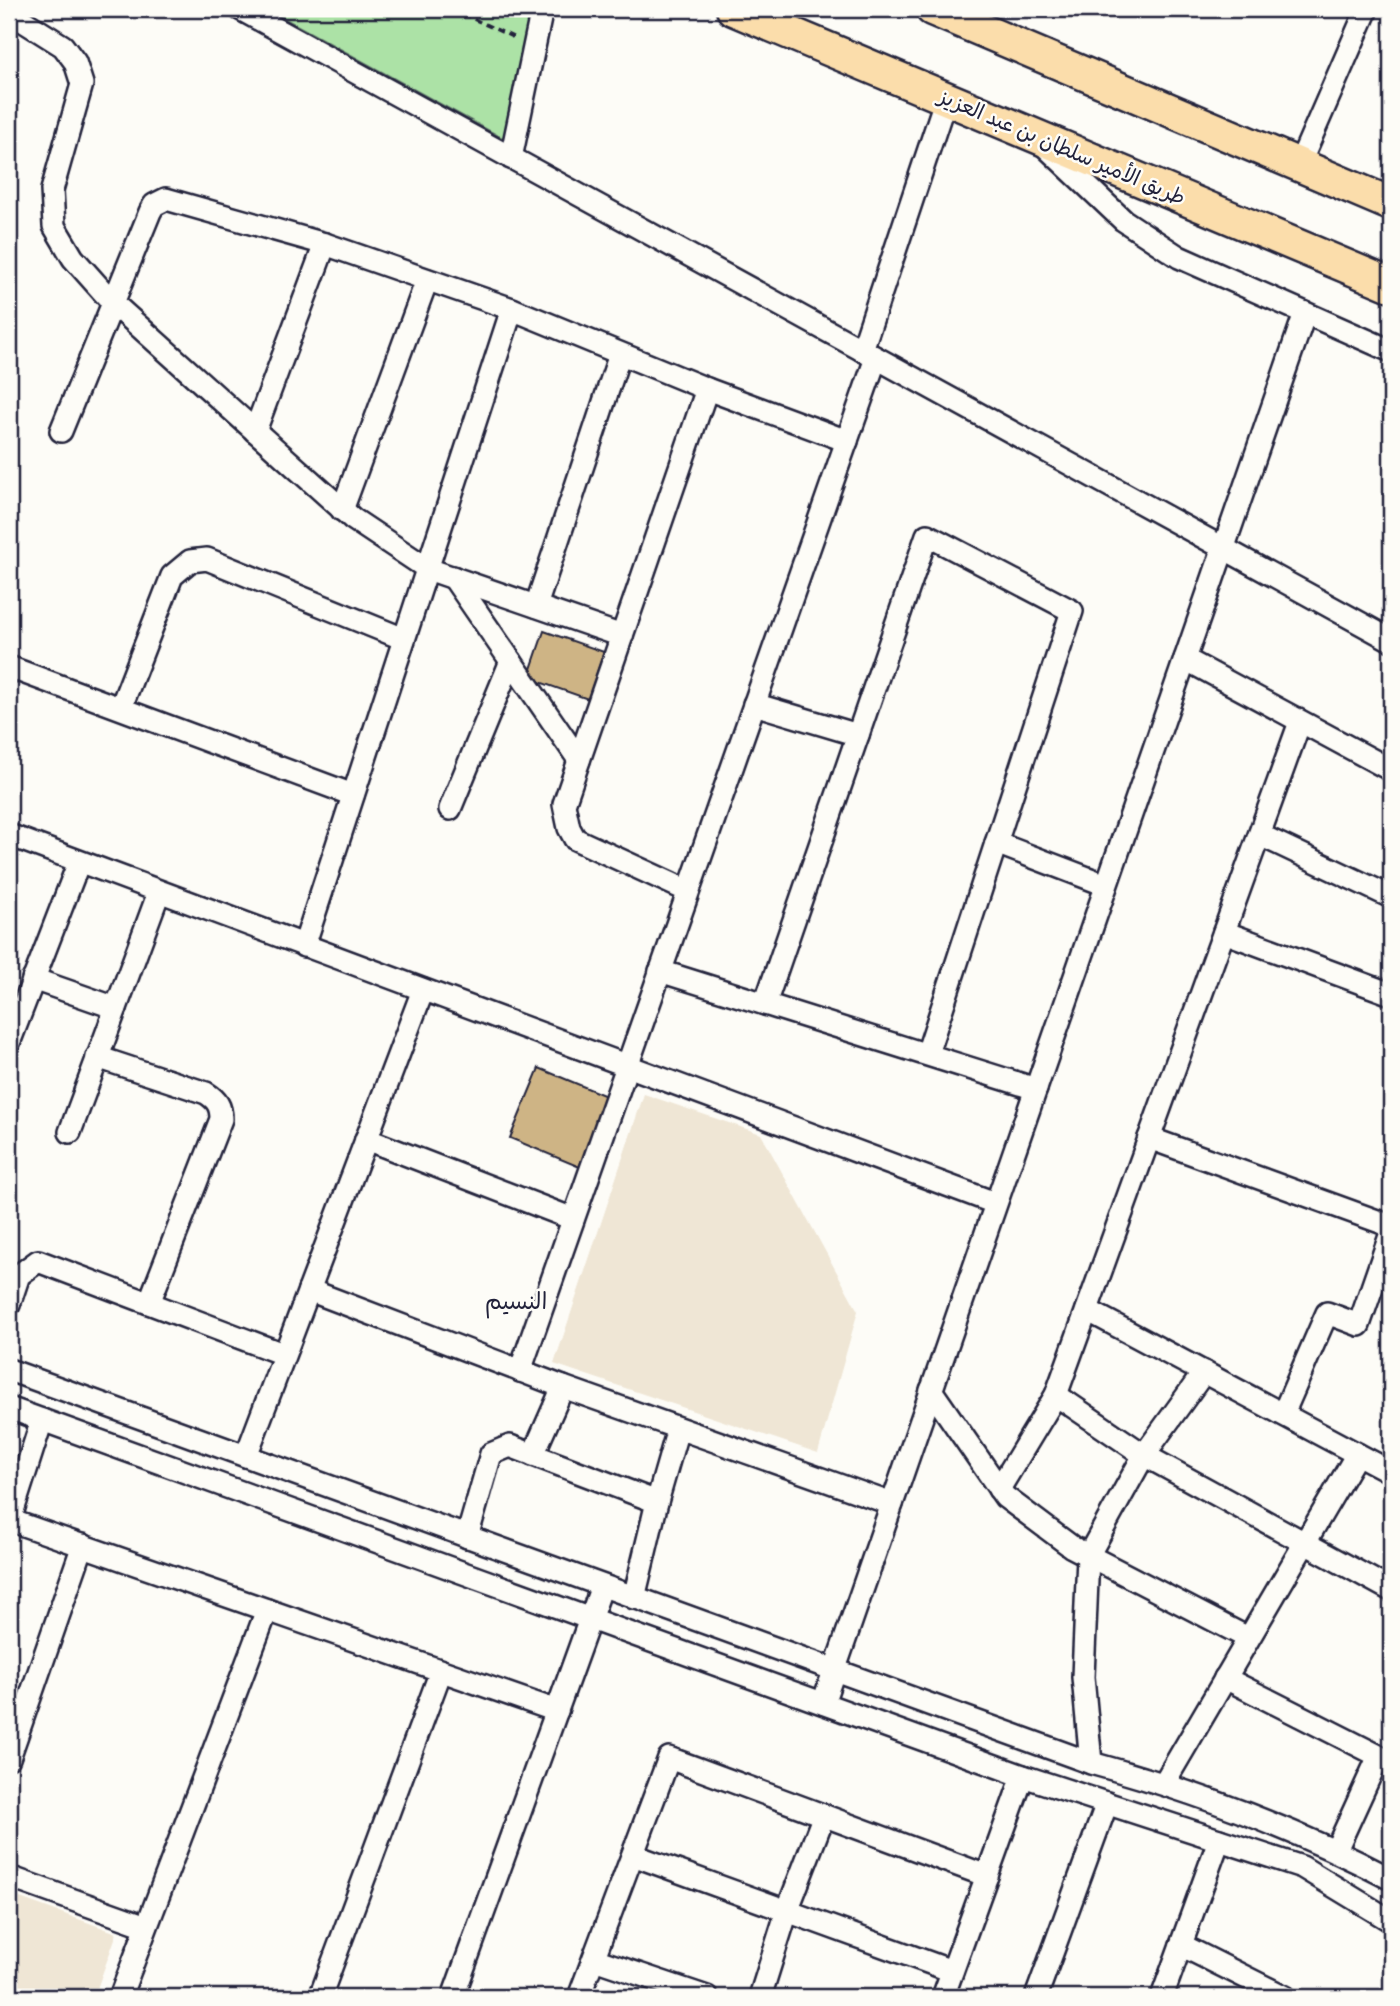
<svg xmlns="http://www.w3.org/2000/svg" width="1400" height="2006" viewBox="0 0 1400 2006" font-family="Delius,'Playpen Sans Arabic',sans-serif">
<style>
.built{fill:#efe6d5}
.green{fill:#ace2a6;stroke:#678270;stroke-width:2}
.building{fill:#ceb485;stroke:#22223b;stroke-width:2}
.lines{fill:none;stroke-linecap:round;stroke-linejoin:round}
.minor-casing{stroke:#22223b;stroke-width:26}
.highway-casing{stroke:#22223b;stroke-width:37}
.path{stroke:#22223b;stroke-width:3.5;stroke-dasharray:7 5;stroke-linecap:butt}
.minor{stroke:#fdfcf7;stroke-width:21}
.highway{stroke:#fbddab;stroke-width:32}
.labels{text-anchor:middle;stroke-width:5;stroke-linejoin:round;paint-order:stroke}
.street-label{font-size:21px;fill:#22223b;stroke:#fdfcf7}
.neighbourhood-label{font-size:23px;fill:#22223b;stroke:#fdfcf7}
</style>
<rect width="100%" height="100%" fill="#fdfcf7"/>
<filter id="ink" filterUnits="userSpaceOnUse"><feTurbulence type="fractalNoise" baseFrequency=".0143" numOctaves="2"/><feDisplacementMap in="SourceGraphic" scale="14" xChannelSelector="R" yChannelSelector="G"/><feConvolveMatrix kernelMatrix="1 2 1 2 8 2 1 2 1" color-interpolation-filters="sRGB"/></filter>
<g filter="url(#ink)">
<g class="built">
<polygon points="644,1094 761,1134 858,1311 818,1453 554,1364"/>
<polygon points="9,1894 117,1933 94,1997 9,1997"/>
</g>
<polygon class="green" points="267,9 537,9 504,139"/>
<g class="building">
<polygon points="544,631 604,652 588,699 528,678"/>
<polygon points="539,1068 611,1098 582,1168 510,1138"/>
</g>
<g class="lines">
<defs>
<g id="minor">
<polyline points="240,9 1391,640"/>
<polyline points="9,12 63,46 75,62 82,84 52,190 54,226 73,258 113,303 353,519 428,569 622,636"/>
<polyline points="1046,147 1123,220 1179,257 1391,351"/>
<polyline points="511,158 542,9"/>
<polyline points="1299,165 1367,9"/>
<polyline points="862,350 946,98"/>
<polyline points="61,431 150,212 154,205 166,199 325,244 512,309 707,389 847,441"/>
<polyline points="255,431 325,244"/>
<polyline points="342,510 427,280"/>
<polyline points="453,577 579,760"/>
<polyline points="536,606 620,354"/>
<polyline points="1185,659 1391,770"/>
<polyline points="9,667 353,795"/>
<polyline points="754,704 858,735"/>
<polyline points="121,707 172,576 190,561 207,559 404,639"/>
<polyline points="450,809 511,661"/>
<polyline points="9,835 995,1203"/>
<polyline points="1260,835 1391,897"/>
<polyline points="996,843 1106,885"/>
<polyline points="688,891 575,839 569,828 564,804 707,389"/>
<polyline points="1224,932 1391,994"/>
<polyline points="304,946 512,309"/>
<polyline points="660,971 1036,1089"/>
<polyline points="33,979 116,1008"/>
<polyline points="765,1004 927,535 1072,611 927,1054"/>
<polyline points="9,1043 79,862"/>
<path d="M97,1057L206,1093C217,1100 221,1106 221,1119L149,1303"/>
<polyline points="70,1132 159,892"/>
<polyline points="1149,1138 1391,1226"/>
<polyline points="366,1139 573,1219"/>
<polyline points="309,1290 563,1387 892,1504"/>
<polyline points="9,1305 19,1275 38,1261 283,1354"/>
<polyline points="1087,1310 1391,1472"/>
<path d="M9,1370L1091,1763C1194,1791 1296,1829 1391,1879"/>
<polyline points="520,1371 876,358"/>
<polyline points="931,1390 1005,1497 1072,1547 1248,1638"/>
<polyline points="1056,1395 1144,1455 1391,1590"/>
<polyline points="9,1408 1023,1776 1302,1867 1391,1921"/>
<polyline points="1283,1414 1327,1313 1359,1325 1391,1233"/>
<polyline points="533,1455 563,1387"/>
<polyline points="246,1456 423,990"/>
<polyline points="999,1489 1056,1395 1300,722"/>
<polyline points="9,1520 557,1711"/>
<polyline points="10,1520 42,1420"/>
<polyline points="467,1537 491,1454 510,1446 657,1502"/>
<polyline points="634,1598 657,1502 678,1429"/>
<polyline points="1225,1678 1379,1756 1336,1850"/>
<polyline points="823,1703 1305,313"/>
<polyline points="9,1758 83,1545"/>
<polyline points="1091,1763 1083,1677 1088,1556 1144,1455 1204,1372"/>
<polyline points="1164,1783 1357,1454"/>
<polyline points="633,1855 952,1971"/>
<polyline points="9,1877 146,1926"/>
<polyline points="1181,1945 1285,1997"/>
<polyline points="594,1959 707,1997"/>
<polyline points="120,1997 267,1610"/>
<polyline points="320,1997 441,1671"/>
<polyline points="453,1997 602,1586"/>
<polyline points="579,1997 669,1758 987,1876"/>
<polyline points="760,1997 787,1911 824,1815"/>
<polyline points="943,1997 1023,1776"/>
<polyline points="1036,1997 1107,1803"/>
<polyline points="1162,1997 1219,1840"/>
</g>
<g id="highway">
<polyline points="733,9 1391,285"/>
<polyline points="932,9 1391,204"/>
</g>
</defs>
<use href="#minor" class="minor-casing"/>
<use href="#highway" class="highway-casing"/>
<polyline class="path" points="452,9 517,39"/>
<use href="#minor" class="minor"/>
<use href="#highway" class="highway"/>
</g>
</g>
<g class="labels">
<g class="street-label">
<text transform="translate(1062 147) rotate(23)" y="7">طريق الأمير سلطان بن عبد العزيز</text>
</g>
<g class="neighbourhood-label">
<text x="516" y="1309">النسيم</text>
</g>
</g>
<rect width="1400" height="2006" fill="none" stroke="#fdfcf7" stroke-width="35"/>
<rect x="18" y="18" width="1365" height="1971" fill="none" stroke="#22223b" stroke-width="2.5" filter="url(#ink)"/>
</svg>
